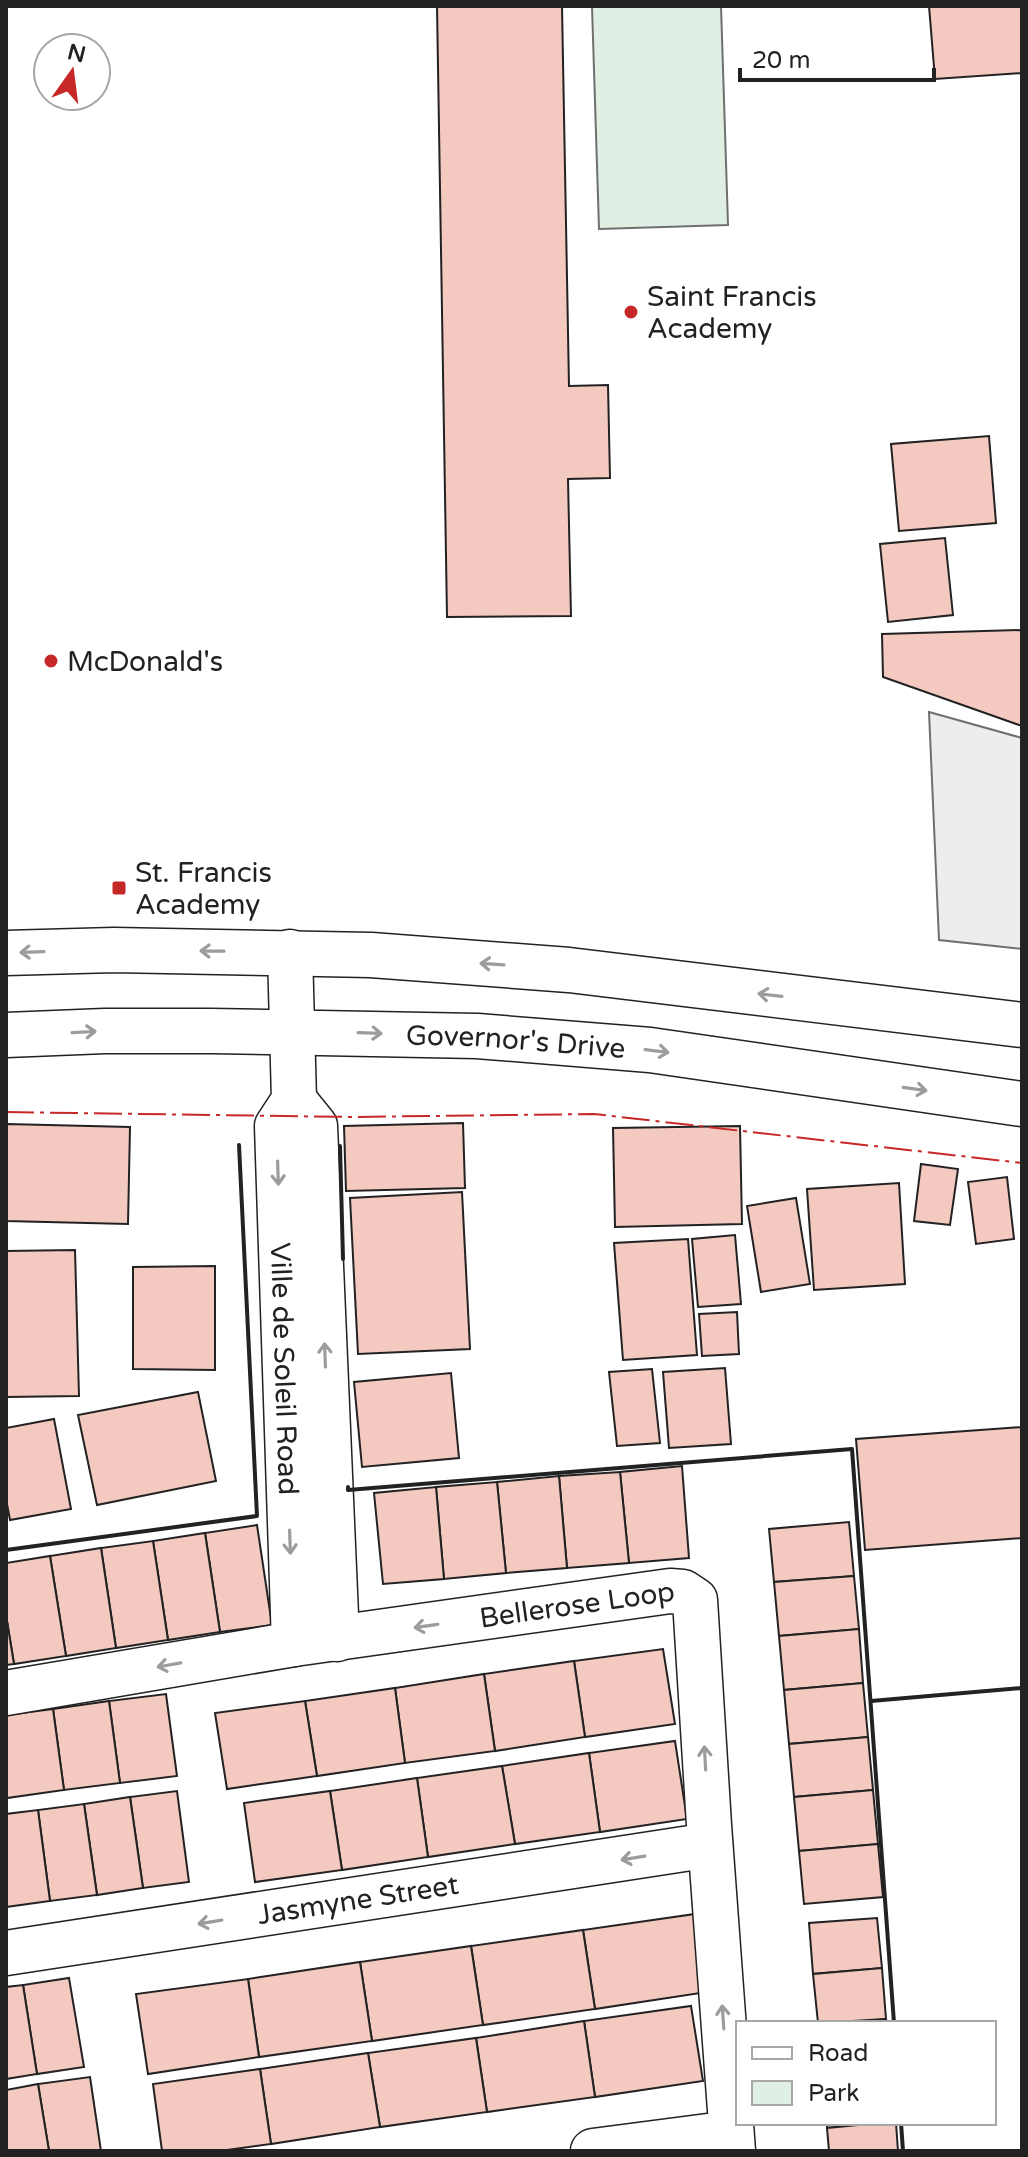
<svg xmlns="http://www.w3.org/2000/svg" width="1028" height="2157" viewBox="0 0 1028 2157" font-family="'Varela Round',sans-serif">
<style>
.green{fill:#e0efe3;stroke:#6f6f6f;stroke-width:2}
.parking{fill:#ededed;stroke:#6f6f6f;stroke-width:2}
.building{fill:#f3c9c0;stroke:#222;stroke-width:2}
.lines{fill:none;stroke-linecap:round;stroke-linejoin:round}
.street-casing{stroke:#222;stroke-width:47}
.primary-casing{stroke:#222;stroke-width:47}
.street{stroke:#fff;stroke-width:44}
.primary{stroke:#fff;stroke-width:44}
.wall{stroke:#222;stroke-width:4}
.power{stroke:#c62828;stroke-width:2;stroke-dasharray:28 6 4 6;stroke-linecap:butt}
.oneway{stroke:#9c9c9c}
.poi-dot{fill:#c62828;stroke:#fff;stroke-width:3}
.labels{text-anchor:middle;stroke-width:6;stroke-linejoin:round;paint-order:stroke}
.poi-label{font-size:28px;fill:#222;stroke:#fff;text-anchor:start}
.street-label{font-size:28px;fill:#222;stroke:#fff}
</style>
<rect width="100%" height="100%" fill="#fff"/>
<polygon class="green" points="592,6 721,6 728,225 599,229"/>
<polygon class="parking" points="929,712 1022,738 1022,949 939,940"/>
<g class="building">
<polygon points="437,6 562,6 569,386 608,385 610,478 568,479 571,616 447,617"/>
<polygon points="929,6 1022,6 1022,73 935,79"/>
<polygon points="989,436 996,523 899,531 891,444"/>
<polygon points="945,538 953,615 888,622 880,544"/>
<polygon points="1022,630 1022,726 883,677 882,634"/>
<polygon points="463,1123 465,1188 346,1191 344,1126"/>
<polygon points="6,1124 130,1127 128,1224 6,1221"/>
<polygon points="740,1126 742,1224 615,1227 613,1128"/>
<polygon points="921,1164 958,1169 950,1225 914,1221"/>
<polygon points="1007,1177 1014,1239 976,1244 968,1182"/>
<polygon points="899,1183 905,1284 814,1290 807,1189"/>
<polygon points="462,1192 470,1349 358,1354 350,1198"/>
<polygon points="796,1198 810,1284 761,1292 747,1206"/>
<polygon points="735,1235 741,1304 698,1307 692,1239"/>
<polygon points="688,1239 697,1355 623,1360 614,1243"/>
<polygon points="75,1250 79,1396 6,1397 6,1251"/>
<polygon points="215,1266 215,1370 133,1369 133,1267"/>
<polygon points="737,1312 739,1354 702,1356 699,1314"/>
<polygon points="725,1368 731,1444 669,1448 663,1372"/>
<polygon points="652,1369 660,1443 617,1446 609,1372"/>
<polygon points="451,1373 459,1458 362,1467 354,1382"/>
<polygon points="198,1392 216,1481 97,1505 78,1415"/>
<polygon points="54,1419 71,1509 10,1520 6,1499 6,1428"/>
<polygon points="1022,1427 1022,1538 865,1550 856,1439"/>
<polygon points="682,1466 689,1558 629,1563 620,1472"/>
<polygon points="620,1472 629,1563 567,1568 559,1476"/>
<polygon points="559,1476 567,1568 506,1573 497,1482"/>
<polygon points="497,1482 506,1573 444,1579 436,1487"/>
<polygon points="436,1487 444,1579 383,1584 374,1493"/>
<polygon points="849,1522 854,1576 774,1582 769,1529"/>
<polygon points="257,1525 272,1625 220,1632 205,1533"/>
<polygon points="205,1533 220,1632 168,1640 153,1541"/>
<polygon points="153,1541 168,1640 116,1648 101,1548"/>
<polygon points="101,1548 116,1648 66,1656 50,1556"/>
<polygon points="50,1556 66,1656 14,1664 6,1615 6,1563"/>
<polygon points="854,1576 859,1629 779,1636 774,1582"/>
<polygon points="6,1615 14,1664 6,1665"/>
<polygon points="859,1629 863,1683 784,1690 779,1636"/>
<polygon points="663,1649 675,1724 585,1737 574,1661"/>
<polygon points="574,1661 585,1737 495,1751 484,1674"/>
<polygon points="484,1674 495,1751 405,1763 395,1688"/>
<polygon points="863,1683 868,1737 789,1744 784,1690"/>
<polygon points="395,1688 405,1763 317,1776 305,1701"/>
<polygon points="166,1694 177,1776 120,1783 109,1701"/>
<polygon points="109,1701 120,1783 64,1790 53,1709"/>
<polygon points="305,1701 317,1776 227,1789 215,1713"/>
<polygon points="53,1709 64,1790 7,1798 6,1715"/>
<polygon points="868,1737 873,1790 794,1797 789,1744"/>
<polygon points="675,1741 687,1819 600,1832 589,1753"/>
<polygon points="589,1753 600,1832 515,1844 502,1766"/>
<polygon points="502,1766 515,1844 428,1857 417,1778"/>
<polygon points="417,1778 428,1857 342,1870 330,1791"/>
<polygon points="873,1790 878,1844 799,1851 794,1797"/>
<polygon points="177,1791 189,1882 143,1888 130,1797"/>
<polygon points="330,1791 342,1870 255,1882 244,1803"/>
<polygon points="130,1797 143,1888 97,1895 84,1804"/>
<polygon points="84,1804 97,1895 50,1901 38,1810"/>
<polygon points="38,1810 50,1901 6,1907 6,1814"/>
<polygon points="878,1844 883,1897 804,1904 799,1851"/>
<polygon points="695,1914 707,1992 595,2009 583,1930"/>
<polygon points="877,1918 882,1968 813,1974 809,1923"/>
<polygon points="583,1930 595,2009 483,2025 471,1946"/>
<polygon points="471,1946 483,2025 372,2041 360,1962"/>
<polygon points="360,1962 372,2041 259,2057 248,1979"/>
<polygon points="882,1968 886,2019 818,2023 813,1974"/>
<polygon points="69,1978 84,2067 37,2074 23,1985"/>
<polygon points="248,1979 259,2057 148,2074 136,1994"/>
<polygon points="23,1985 37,2074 6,2079 6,1987"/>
<polygon points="691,2006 703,2081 595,2097 584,2021"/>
<polygon points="886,2019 887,2023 844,2023"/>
<polygon points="584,2021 595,2097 487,2112 476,2038"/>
<polygon points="476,2038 487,2112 380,2127 368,2053"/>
<polygon points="368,2053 380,2127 271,2144 260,2069"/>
<polygon points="260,2069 271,2144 220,2151 162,2151 153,2084"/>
<polygon points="90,2077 101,2151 49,2151 38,2084"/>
<polygon points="38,2084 49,2151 6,2151 6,2090"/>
<polygon points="827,2123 879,2123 827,2128"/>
<polygon points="879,2123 896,2123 898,2151 829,2151 827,2128"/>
</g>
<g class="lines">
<defs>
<g id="street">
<path id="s1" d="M290,952L294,1100L277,1126L294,1644"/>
<polyline points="294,1100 315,1126 337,1639"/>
<path id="s2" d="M6,1693L294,1644L670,1591L683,1592L695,1600L709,1825L733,2151"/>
<path id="s3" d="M6,1953L710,1845"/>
<polyline points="593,2151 731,2133"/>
</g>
<g id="primary">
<polyline points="6,953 114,950 371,955 569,970 1022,1025"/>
<path id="s4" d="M6,1035L105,1031H211L477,1036L650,1050L1022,1104"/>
</g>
</defs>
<use href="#street" class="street-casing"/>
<use href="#primary" class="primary-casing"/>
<use href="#street" class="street"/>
<use href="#primary" class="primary"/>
<g class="wall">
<polyline points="340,1146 343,1259"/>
<polyline points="348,1487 348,1490 852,1449 894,2023"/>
<polyline points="6,1550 257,1516 239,1145"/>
<polyline points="871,1701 1022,1688"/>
<polyline points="901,2123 903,2151"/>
</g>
<polyline class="power" points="6,1112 351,1117 594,1114 1022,1163"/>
</g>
<defs><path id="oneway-shaft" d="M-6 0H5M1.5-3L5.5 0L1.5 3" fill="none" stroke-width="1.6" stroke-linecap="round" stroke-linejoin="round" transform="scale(2)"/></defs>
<g class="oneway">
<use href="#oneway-shaft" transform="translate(212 951) rotate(-179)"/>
<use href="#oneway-shaft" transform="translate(32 952) rotate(178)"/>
<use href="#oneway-shaft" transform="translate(492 964) rotate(-176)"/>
<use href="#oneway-shaft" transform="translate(770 995) rotate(-173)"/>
<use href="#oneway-shaft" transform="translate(84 1032) rotate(-3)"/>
<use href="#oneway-shaft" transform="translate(370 1033) rotate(2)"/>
<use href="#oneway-shaft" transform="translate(657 1051) rotate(7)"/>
<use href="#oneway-shaft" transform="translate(915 1089) rotate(8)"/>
<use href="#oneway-shaft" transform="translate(278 1173) rotate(88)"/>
<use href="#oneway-shaft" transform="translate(325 1355) rotate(-92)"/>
<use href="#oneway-shaft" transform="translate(290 1542) rotate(88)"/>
<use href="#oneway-shaft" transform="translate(426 1626) rotate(172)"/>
<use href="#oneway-shaft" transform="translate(169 1665) rotate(170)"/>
<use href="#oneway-shaft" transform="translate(705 1758) rotate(-93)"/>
<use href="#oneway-shaft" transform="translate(633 1858) rotate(171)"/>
<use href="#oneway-shaft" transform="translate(210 1922) rotate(171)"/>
<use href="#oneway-shaft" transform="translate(723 2017) rotate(-94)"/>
</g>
<g class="poi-dot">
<circle cx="631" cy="312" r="8"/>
<circle cx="51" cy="661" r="8"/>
<rect x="111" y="880" width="16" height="16" rx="4"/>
</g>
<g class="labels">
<g class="poi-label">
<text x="647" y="306">Saint Francis<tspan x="647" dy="32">Academy</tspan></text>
<text x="67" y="671">McDonald's</text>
<text x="135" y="882">St. Francis<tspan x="135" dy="32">Academy</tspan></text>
</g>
<g class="street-label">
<text dy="10" stroke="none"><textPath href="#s4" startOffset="510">Governor's Drive</textPath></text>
<text dy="10" stroke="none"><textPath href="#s1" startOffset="422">Ville de Soleil Road</textPath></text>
<text dy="10" stroke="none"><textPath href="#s2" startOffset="578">Bellerose Loop</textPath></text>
<text dy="10" stroke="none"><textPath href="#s3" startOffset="356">Jasmyne Street</textPath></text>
</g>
</g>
<rect width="1028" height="2157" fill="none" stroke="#222222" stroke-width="16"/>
<rect x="736" y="2021" width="260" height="104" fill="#ffffff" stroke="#a7a7a7" stroke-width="2"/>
<rect x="752" y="2047" width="40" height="12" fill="#ffffff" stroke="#a7a7a7" stroke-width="2"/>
<text x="808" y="2061" font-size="24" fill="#222222">Road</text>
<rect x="752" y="2081" width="40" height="24" fill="#e0efe3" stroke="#a7a7a7" stroke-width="2"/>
<text x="808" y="2101" font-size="24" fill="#222222">Park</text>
<g transform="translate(72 72) rotate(14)"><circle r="38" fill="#ffffff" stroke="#a7a7a7" stroke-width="2"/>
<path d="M0-6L14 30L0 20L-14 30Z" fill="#c62828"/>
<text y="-12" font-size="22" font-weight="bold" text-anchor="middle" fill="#222222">N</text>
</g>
<path d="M740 68v12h194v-12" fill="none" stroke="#222222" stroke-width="4"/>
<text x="752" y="68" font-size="24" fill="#222222" stroke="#ffffff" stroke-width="6" paint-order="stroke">20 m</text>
</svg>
